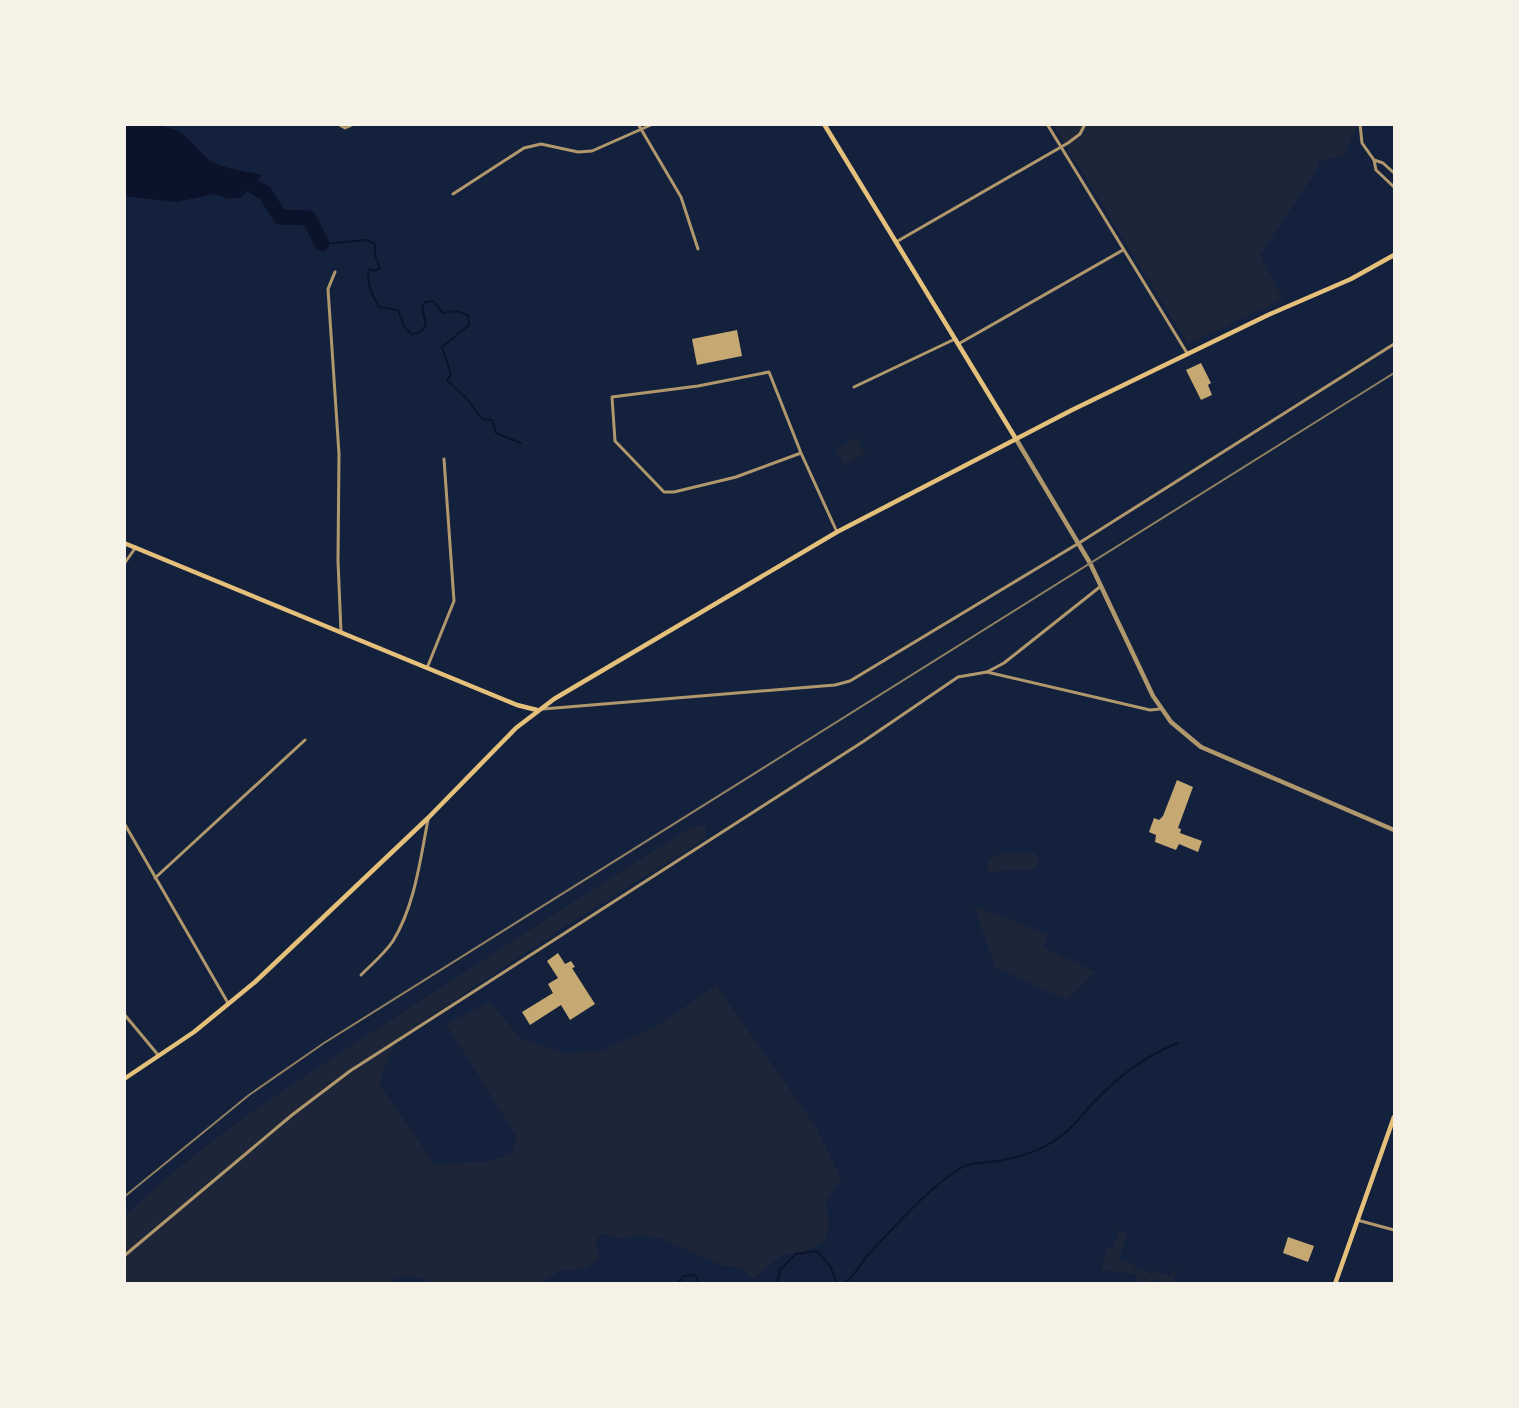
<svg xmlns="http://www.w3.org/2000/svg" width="1519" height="1408" viewBox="0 0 1519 1408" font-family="Karla,sans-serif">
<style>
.green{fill:#1d2539}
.water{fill:#0b132b}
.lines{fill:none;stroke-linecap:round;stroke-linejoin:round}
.stream{stroke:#0b132b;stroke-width:2}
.river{stroke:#0b132b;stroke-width:15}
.building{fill:#c6a872}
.minor{stroke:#b1986c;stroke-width:3}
.tertiary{stroke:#b1986c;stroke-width:4.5}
.secondary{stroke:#e5c07b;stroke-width:4.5}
.rail{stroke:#918062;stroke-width:2}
</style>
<rect width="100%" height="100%" fill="#14213d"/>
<g class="green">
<polygon points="1053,125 1358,125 1344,155 1318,162 1317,170 1260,255 1283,299 1188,344"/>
<polygon points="857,438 865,454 844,465 835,449"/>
<path d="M704,825L707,831L705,839L570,923L398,1038L381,1075L380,1085L435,1165L491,1161L511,1154L517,1137L446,1024L490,1002L521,1039L564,1053L601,1051L659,1025L716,985L816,1127L841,1179L826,1201L829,1224L825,1241L808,1250L782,1255L753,1279L741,1268L720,1265L662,1239L641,1235L618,1239L602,1233L596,1241L600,1258L587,1268L560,1271L541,1282L439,1284L411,1276L396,1277L388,1284H125V1216C204,1139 298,1080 391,1020C491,955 591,890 692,827Z"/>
<polygon points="1001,853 1035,853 1038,858 1036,869 987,872 988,860"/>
<polygon points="974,906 1048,934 1043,947 1095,972 1067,1000 995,967"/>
<polygon points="1119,1231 1127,1234 1119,1259 1136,1265 1134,1269 1137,1270 1139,1266 1140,1270 1148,1272 1151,1270 1149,1274 1152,1275 1154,1271 1171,1276 1179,1262 1172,1283 1155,1279 1152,1282 1138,1281 1135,1274 1101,1270 1108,1248 1113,1249"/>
</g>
<path class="water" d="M124,125H162L164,127C186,129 193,146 208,159C221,169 247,171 262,175L242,197L228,199L215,194L176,202L125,196Z"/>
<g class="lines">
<g class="stream">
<path d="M322,244L367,240L375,244V255L380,268L374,271L369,269C366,284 372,294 379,307L398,310L404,326L411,334L421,332L426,324L422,308L425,302L433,301L443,313L457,311L468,315L469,325L442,347L451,374L447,380L468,400L482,419L492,420L496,433L521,443"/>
<polyline points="677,1284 684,1276 695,1275 700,1284"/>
<polyline points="737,1284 748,1284"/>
<polyline points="777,1284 780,1270 796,1254 817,1251 830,1266 837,1284"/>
<path d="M843,1284C856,1276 859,1264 869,1254C892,1229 931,1186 959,1169C972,1161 989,1163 1003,1160C1020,1157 1040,1150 1054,1141C1074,1128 1081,1115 1096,1100C1119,1076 1147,1055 1178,1043"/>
</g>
<polyline class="river" points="253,186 265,193 280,217 309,218 322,244"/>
</g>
<g class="building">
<polygon points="737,330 742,356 697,365 692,339"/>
<polygon points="1201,363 1211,383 1208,385 1212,395 1201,400 1186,370"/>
<polygon points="1177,780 1193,787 1178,828 1181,829 1180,833 1202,841 1198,852 1179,844 1176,850 1155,842 1156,835 1149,832 1154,818 1159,820 1163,816"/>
<polygon points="558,953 565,964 571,961 575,967 572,968 595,1004 570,1020 561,1005 530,1025 522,1012 553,993 548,984 558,978 547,961"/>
<polygon points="1288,1237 1314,1246 1308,1262 1283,1253"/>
</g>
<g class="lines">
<g class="minor">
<polyline points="338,124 345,128 354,124"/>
<polyline points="638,124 681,197 698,249"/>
<polyline points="1047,124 1187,353"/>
<polyline points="1360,124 1362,143 1374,160"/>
<polyline points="1394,173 1383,163 1374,160 1376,170 1394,187"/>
<polyline points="453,194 524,148 541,144 578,152 592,151 653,124"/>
<polyline points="896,242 1068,143 1080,134 1085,124"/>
<polyline points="335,272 328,289 339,454 338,561 341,632"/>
<polyline points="960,343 1123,250"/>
<polyline points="854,387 955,339"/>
<polyline points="801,453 736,477 674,492 664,492 615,441 612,397 698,386 769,372 801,453 837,532"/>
<polyline points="124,564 136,547"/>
<polyline points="427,668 454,601 444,459"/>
<polyline points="987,672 1150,710 1160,709"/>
<polyline points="543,709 835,685 850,681 1079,543 1394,344"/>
<polyline points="124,823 228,1003"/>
<polyline points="155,878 305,740"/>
<path d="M361,975C372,964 385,953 393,941C415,905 420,860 428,820"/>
<polyline points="124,1014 159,1056"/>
<polyline points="1357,1220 1394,1230"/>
<polyline points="124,1256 292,1115 350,1071 864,741 958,677 987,672 1004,663 1101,586"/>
</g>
<polyline class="tertiary" points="1016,439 1090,563 1153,696 1171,722 1201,747 1394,830"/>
<g class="secondary">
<polyline points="824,124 1016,439"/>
<polyline points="124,543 517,705 537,710"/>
<polyline points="124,1079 194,1032 255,982 428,818 516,728 554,699 837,532 1072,410 1268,315 1351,279 1394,255"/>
<polyline points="1335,1284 1394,1117"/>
</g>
<polyline class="rail" points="124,1197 249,1095 324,1043 1394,373"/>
</g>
<rect width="1519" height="1408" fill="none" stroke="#f6f1e7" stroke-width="252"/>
</svg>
